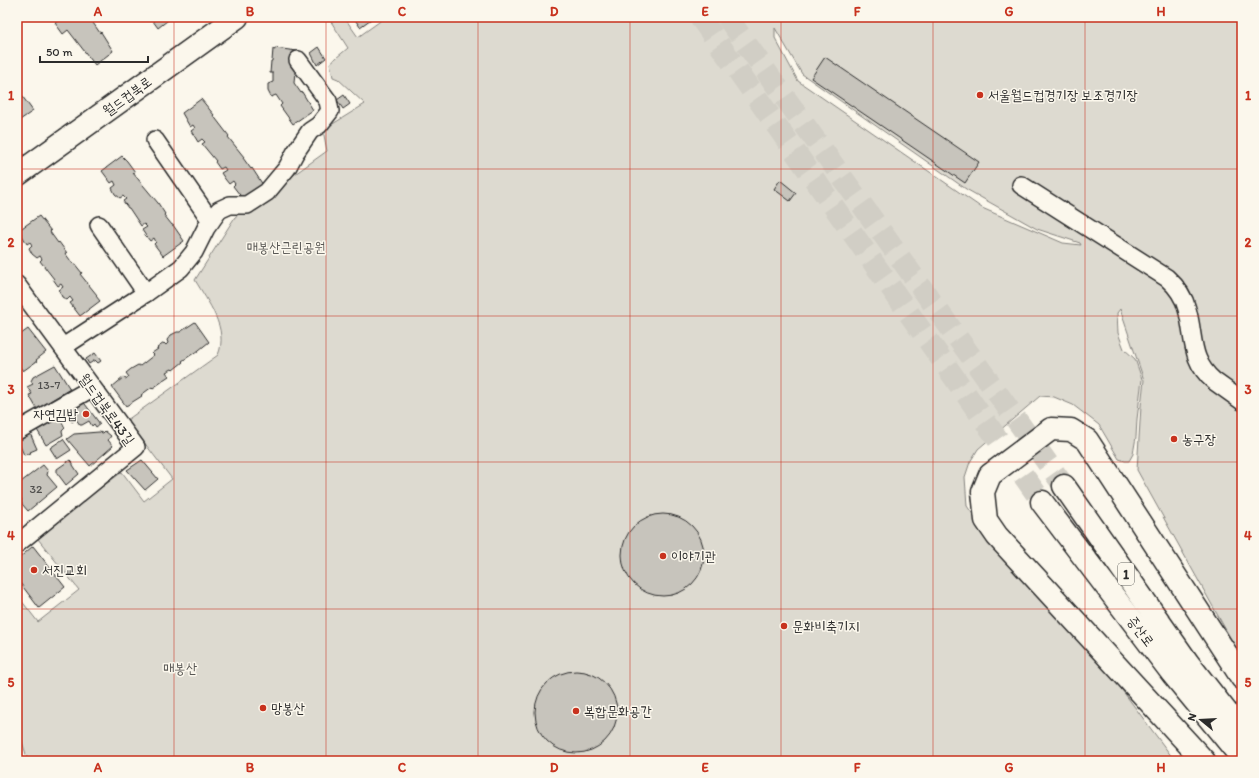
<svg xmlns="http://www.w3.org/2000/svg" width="1259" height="778" viewBox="0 0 1259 778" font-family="Itim,'Poor Story',sans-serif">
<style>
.green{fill:#dddad0;stroke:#84827e;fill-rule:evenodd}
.building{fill:#c7c4bc;stroke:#2b2b2b}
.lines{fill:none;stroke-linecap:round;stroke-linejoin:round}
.major-tunnel{stroke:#d1cec5;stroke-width:22;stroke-dasharray:22 11;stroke-linecap:butt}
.minor-casing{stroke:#2b2b2b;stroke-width:20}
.major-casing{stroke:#2b2b2b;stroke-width:25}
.minor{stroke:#fbf7ec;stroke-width:17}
.major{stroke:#fbf7ec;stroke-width:22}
.grid{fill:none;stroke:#c8321e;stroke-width:1;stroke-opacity:0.55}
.poi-dot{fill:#c8321e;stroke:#fbf7ec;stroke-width:1.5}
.labels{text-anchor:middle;stroke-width:3;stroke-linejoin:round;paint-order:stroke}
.number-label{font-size:12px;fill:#52514f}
.shield{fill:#fbf7ec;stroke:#696865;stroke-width:1}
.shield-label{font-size:13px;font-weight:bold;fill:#2b2b2b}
.poi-label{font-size:14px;fill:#2b2b2b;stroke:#fbf7ec;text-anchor:start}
.street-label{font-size:14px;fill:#2b2b2b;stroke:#fbf7ec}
.park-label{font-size:14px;fill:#585754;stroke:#fbf7ec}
.neatline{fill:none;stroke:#c8321e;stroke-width:1.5}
.grid-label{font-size:13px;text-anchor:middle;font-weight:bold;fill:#c8321e}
</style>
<rect width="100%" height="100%" fill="#fbf7ec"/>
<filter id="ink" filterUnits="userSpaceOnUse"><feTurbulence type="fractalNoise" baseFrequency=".025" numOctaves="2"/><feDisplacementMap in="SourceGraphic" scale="8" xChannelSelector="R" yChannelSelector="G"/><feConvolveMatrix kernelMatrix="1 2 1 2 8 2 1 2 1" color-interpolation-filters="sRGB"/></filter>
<g filter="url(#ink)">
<path class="green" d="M328,17H344L358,37L386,17H1242V659L1137,470L1141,406L1144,380L1120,309L1117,313L1118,333L1124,349L1135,359L1142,379L1137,419L1136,437L1133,454L1129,461H1125L1119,459L1099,425L1073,405L1054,397L1040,396L978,449L970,462L965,477L967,506L978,522L1125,680L1119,686L1175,761H28L17,725V595L38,622L79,590L38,539L75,508H77L79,504L122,472L144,501L172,479L127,420L218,355C229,329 208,302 195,280L235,217L327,151L323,130L365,104L338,79L333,77L330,63L348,48ZM775,28L802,74L966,189L1037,229L1080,243L1081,245L1063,243L982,208L798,81L775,38Z"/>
<g class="building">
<polygon points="63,17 89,17 100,33 101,32 113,51 95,65 68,30 63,34 55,23"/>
<polygon points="150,17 172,17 158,28"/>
<polygon points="345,17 374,17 360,27 354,18 350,20"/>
<polygon points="319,47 326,58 317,65 311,53"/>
<polygon points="275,48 297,51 296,72 295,71 294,83 301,93 302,92 313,110 293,124 280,106 282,104 276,95 271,97 268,91 268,84 273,82 273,73 270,73 271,61 272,61 273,49 275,50"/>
<polygon points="825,57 979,162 965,183 811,78"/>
<polygon points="17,89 33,111 17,122"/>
<polygon points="344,95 350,104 343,109 337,100"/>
<polygon points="201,99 214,115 213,115 229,136 228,137 244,157 243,158 251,169 252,168 263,185 243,199 233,186 235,184 233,181 229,184 225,179 221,173 226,170 224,167 220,169 215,162 216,161 202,144 205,142 202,139 198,142 195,137 191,131 195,128 193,125 190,127 182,113"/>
<polygon points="122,156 127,161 135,172 133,173 158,203 165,214 164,215 172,225 173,225 184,241 163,256 154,244 156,242 154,238 150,241 146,236 142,230 147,227 144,224 141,226 129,208 128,208 123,201 126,199 123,196 120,198 115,194 112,188 116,185 114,181 111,183 102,171"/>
<polygon points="780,180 796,193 790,201 774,189"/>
<polygon points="39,216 51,231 50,232 58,243 59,242 67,253 65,253 73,264 74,263 82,273 80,274 97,295 96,296 100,301 80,316 70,303 73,301 70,297 67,300 62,297 59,290 63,287 61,284 58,286 53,279 54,279 40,261 42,259 40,256 37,258 32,254 29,248 32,245 30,242 27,244 19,230"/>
<polygon points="195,322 209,342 194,354 194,353 182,361 183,362 173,370 172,369 166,372 169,376 163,380 163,381 153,388 152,387 141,395 142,396 126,406 112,387 124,377 125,379 129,377 126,373 131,369 138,365 140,366 154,355 152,353 158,349 157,348 164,343 166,345 168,343 167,340 171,335 177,332 180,332"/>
<polygon points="28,329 46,352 36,360 37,361 23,371 17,363 17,337"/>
<polygon points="95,353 101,361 98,363 95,360 89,364 86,359"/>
<polygon points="55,365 70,389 37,409 29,395 32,394 27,387 33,384 31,381 33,377"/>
<polygon points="82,400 100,424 96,427 94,424 92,426 89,421 82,425 80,425 76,419 72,422 70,419 72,417 69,414 71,413 69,409"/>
<polygon points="56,410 65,428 62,431 63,435 46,445 33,423"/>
<polygon points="29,431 37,449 30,452 31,453 24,455 17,439"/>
<polygon points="105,431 111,436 108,440 113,446 90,466 67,439 74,434 99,432 103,433"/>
<polygon points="63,439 71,450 57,459 50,448"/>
<polygon points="70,460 73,463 73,465 79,474 66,485 57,473 57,469"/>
<polygon points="142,460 158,479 145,490 127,470"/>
<polygon points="43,465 48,471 47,475 57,487 28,511 22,504 21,501 22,500 18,495 20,494 17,490 17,485"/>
<circle cx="663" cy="555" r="41"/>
<polygon points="33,546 65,587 39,608 17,579 17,560"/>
<circle cx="576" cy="712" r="41"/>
</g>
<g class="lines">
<g class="major-tunnel">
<polyline points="700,17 1042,502"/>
<polyline points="727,17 1064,486"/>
</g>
<defs>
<g id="minor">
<polyline points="155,140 211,221"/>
<path d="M1021,185L1167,278C1176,286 1184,297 1187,309C1195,336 1189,360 1214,381L1242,401"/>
<polyline points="99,225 146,293"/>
<polyline points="17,285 136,447 17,544"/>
<polyline points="63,347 146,293 181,268 194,252 206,228 219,210 230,205 247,205 267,192 287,168 295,153 310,131 319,125 330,111 328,101 298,60"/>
<polyline points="17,431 92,388"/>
</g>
<g id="major">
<polyline points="17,175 237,17"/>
<polyline points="1064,486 1188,663 1242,732"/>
<polyline points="1042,502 1172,673 1242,758"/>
<polyline points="1204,761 997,536 986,520 983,492 990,475 1051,429 1071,430 1087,440 1242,678"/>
</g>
</defs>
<use href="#minor" class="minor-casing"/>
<use href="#major" class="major-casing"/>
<use href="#minor" class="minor"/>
<use href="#major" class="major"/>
</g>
</g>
<path class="grid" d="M174,17V761M326,17V761M478,17V761M630,17V761M781,17V761M933,17V761M1085,17V761M17,169H1242M17,316H1242M17,462H1242M17,609H1242"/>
<g class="poi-dot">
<circle cx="980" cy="95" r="4"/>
<circle cx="86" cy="414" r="4"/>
<circle cx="1174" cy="439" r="4"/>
<circle cx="663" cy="556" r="4"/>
<circle cx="34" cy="570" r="4"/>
<circle cx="784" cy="626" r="4"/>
<circle cx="263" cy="708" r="4"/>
<circle cx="576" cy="711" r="4"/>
</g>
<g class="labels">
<g class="number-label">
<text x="49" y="389">13-7</text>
<text x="36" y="493">32</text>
</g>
<rect class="shield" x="1118" y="563" width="16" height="22" rx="3"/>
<g class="shield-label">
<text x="1126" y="579">1</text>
</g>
<g class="poi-label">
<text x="988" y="100">서울월드컵경기장 보조경기장</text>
<text x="78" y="419" text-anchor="end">자연김밥</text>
<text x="1182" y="444">농구장</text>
<text x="671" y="561">이야기관</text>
<text x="42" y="575">서진교회</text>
<text x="792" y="631">문화비축기지</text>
<text x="271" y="713">망봉산</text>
<text x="584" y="716">복합문화공간</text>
</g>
<g class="street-label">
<text transform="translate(127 96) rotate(-36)" y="5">월드컵북로</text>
<text transform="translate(107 409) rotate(54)" y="5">월드컵북로43길</text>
<text transform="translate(1141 631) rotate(53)" y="5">증산로</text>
</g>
<g class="park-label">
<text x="286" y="252">매봉산근린공원</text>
<text x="180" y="673">매봉산</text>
</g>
</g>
<rect width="1259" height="778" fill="none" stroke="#fbf7ec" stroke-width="44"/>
<g transform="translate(1201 720) rotate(288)" stroke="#fbf7ec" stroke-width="3" paint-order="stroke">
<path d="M0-3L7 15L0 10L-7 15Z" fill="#2b2b2b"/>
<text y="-6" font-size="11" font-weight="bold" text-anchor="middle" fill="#2b2b2b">N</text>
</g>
<path d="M40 56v6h108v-6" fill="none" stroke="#2b2b2b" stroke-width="2"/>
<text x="46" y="56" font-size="12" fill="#2b2b2b" stroke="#fbf7ec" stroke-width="3" paint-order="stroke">50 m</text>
<rect x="22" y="22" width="1215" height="734" class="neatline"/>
<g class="grid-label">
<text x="98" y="16">A</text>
<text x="250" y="16">B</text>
<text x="402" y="16">C</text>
<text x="554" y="16">D</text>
<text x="705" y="16">E</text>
<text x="857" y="16">F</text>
<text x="1009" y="16">G</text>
<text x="1161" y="16">H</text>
<text x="11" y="100">1</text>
<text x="1248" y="100">1</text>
<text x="11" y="247">2</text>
<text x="1248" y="247">2</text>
<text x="11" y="394">3</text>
<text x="1248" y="394">3</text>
<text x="11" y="540">4</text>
<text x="1248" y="540">4</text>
<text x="11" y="687">5</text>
<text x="1248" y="687">5</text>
<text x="98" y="772">A</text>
<text x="250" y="772">B</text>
<text x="402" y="772">C</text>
<text x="554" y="772">D</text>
<text x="705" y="772">E</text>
<text x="857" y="772">F</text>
<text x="1009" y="772">G</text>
<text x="1161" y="772">H</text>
</g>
</svg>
